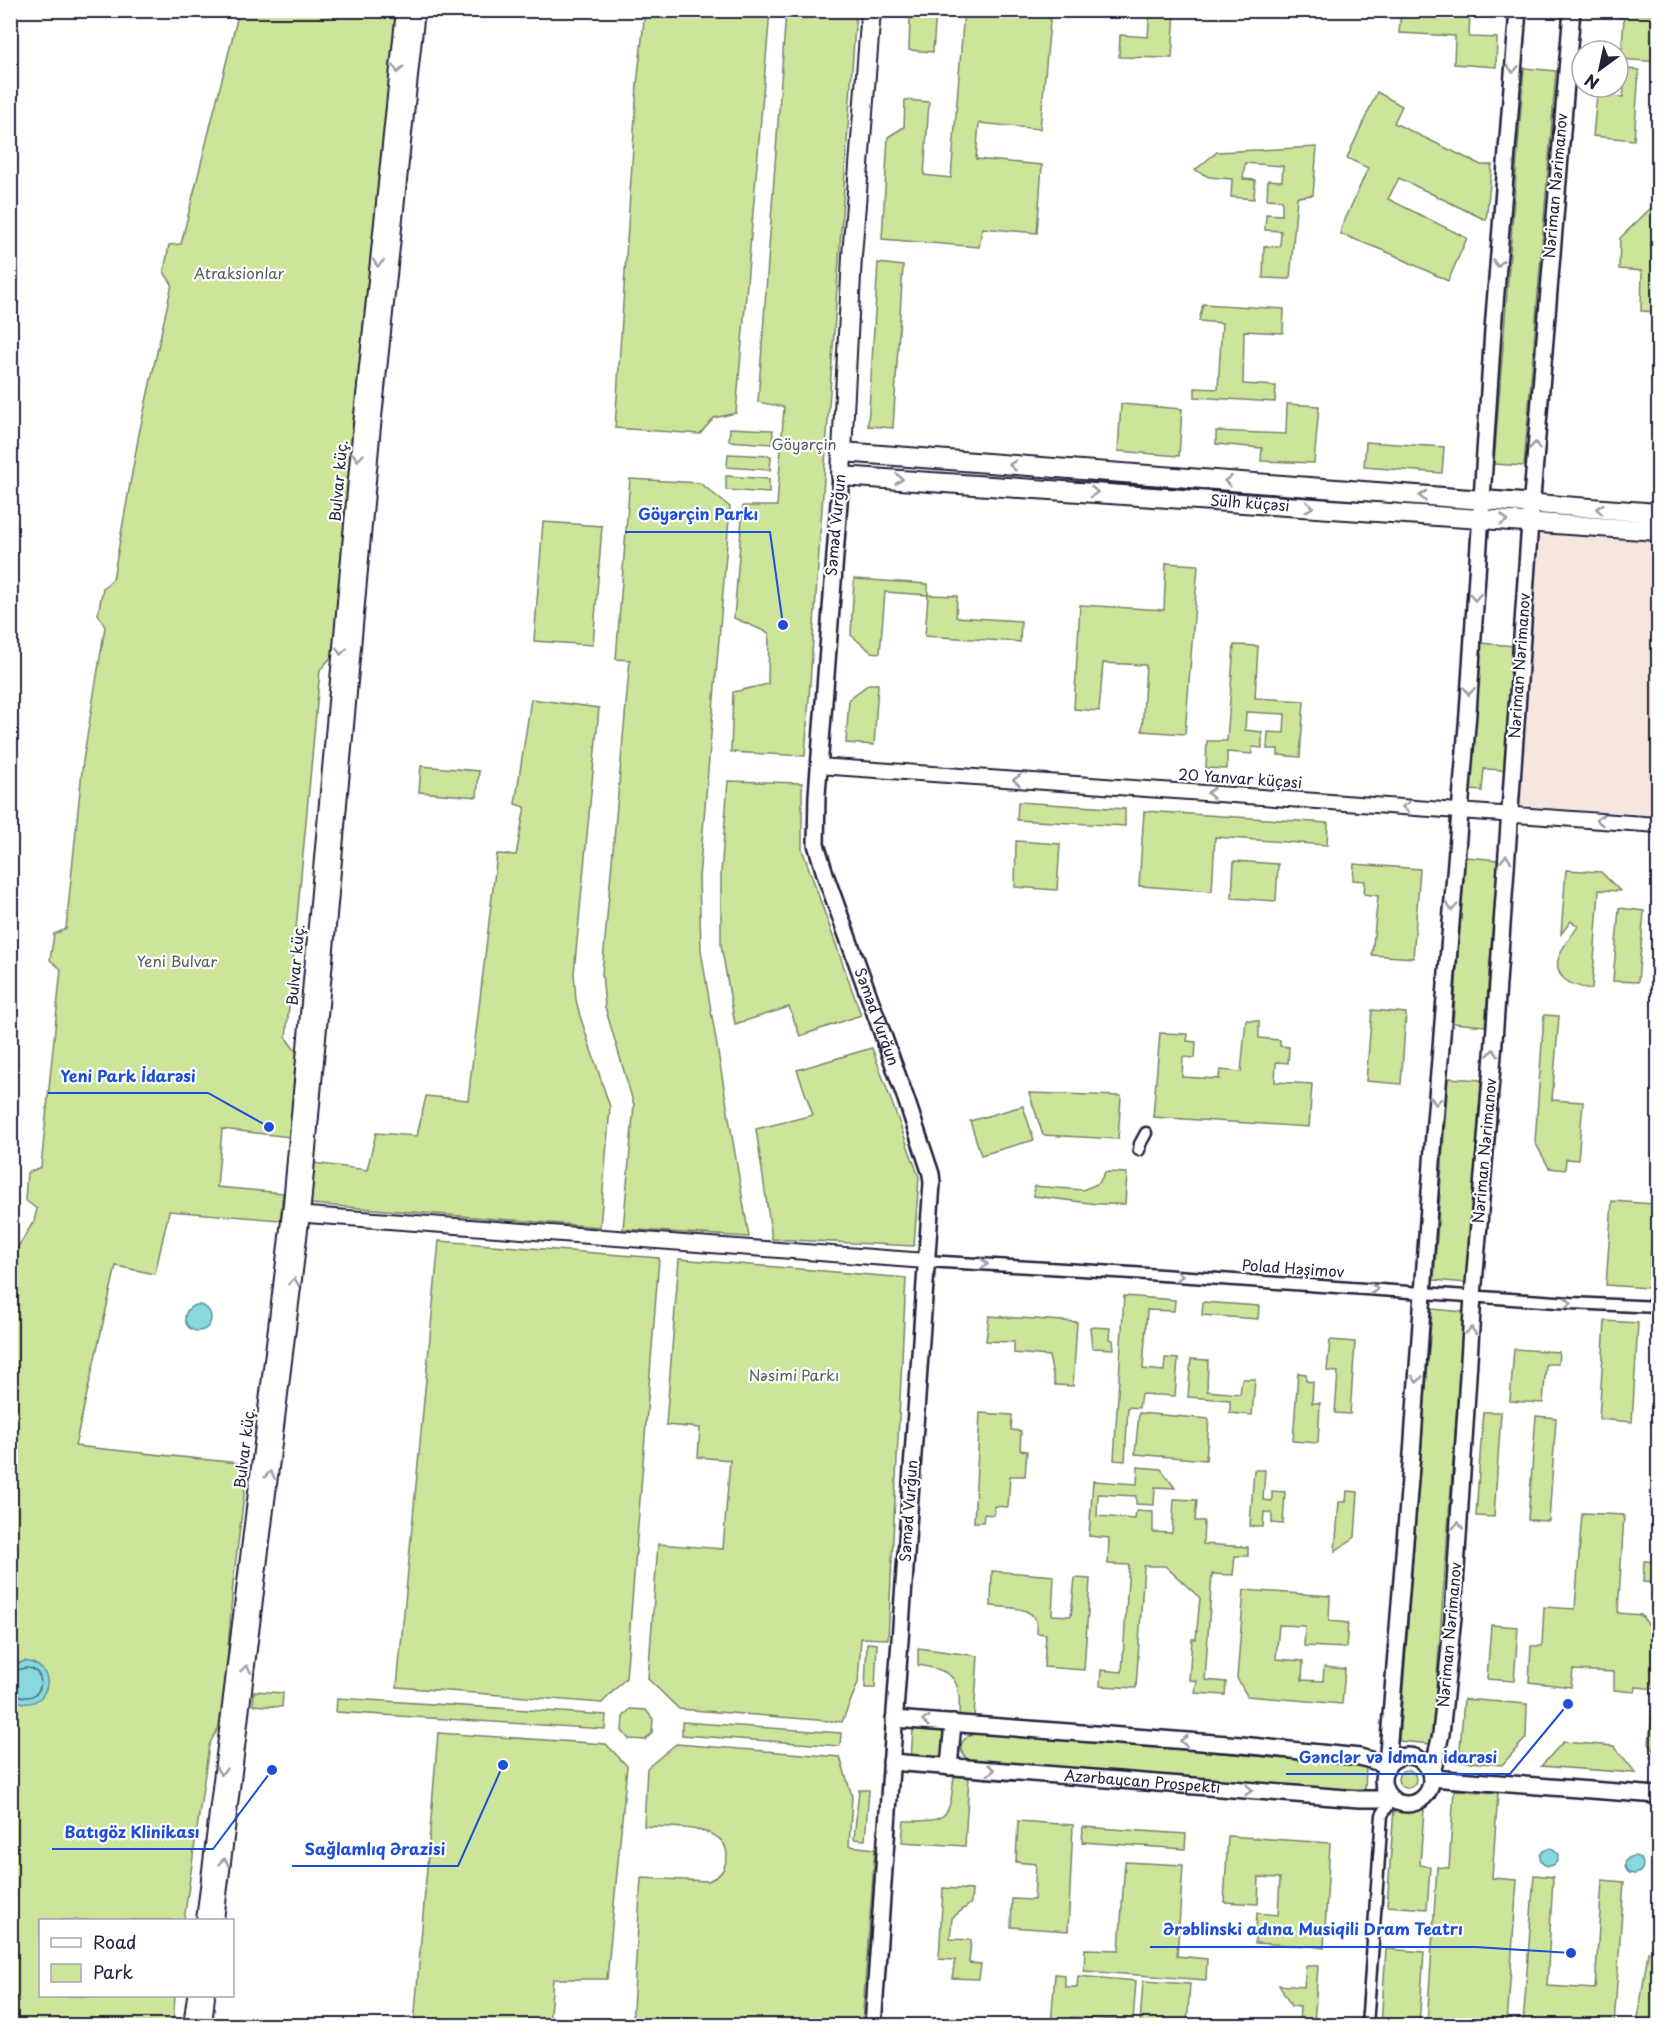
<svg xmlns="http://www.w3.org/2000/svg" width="1669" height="2036" viewBox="0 0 1669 2036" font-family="'Playpen Sans',sans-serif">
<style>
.built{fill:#f5e6df}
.green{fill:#cce59b;stroke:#77846b;stroke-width:1.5}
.water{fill:#87d9de;stroke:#5f909d;stroke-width:1.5}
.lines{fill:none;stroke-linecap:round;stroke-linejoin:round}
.shore{stroke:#4a6b7c;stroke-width:1.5}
.minor-casing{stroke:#22223b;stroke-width:15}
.tertiary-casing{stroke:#22223b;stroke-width:18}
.secondary-casing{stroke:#22223b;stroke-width:20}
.primary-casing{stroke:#22223b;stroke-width:22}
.trunk-casing{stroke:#22223b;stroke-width:22}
.minor{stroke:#fff;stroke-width:10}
.tertiary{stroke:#fff;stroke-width:14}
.secondary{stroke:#fff;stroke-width:15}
.primary{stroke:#fff;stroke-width:18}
.trunk{stroke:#fff;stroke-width:18}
.oneway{stroke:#9c9ca7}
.labels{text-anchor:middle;stroke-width:4.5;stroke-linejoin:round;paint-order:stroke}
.street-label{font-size:15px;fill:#22223b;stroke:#fff}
.park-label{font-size:15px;fill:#555c58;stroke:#fff}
.leader{fill:none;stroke:#1d4ed8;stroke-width:2}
.callout-dot{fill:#1d4ed8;stroke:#fff;stroke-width:2}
.callout-label{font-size:16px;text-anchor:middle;font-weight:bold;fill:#1d4ed8;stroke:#fff;stroke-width:4.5;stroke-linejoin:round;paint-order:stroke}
</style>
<rect width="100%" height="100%" fill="#fff"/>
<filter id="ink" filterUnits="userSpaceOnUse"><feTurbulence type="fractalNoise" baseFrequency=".0167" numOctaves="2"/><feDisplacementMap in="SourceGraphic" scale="12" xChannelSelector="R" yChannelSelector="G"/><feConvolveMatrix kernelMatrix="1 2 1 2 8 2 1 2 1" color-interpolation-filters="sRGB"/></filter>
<g filter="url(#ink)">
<polygon class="built" points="1540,529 1658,537 1658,815 1520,806"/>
<g class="green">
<polygon points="239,11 397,11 352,434 333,655 320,670 286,1038 297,1053 290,1137 222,1129 217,1187 283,1193 280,1220 169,1211 155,1274 116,1266 75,1446 248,1464 233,1583 223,1719 209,1745 184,1920 40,1920 40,1996 175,1996 173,2025 11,2025 10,1260 34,1221 37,1209 25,1200 27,1173 41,1167 61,969 50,960 54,934 66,929 83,761 105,627 98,614 103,588 113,579 139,434 172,284 164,272 169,245 181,244"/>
<polygon points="645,11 770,11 736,413 714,418 700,434 615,428 637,85"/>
<polygon points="786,11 856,11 805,756 731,752 733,692 768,684 769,633 734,618 743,506 777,506 784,407 758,402"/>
<polygon points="901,11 936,11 933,52 909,50 910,17"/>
<polygon points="964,11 1051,11 1040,129 979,123 976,159 1042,165 1037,233 982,228 979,247 882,239 888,137 904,127 905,100 929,102 924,175 951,178"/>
<polygon points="1150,11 1175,11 1172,58 1119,57 1120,35 1148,37"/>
<polygon points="1401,11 1470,11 1469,37 1497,38 1496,67 1454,64 1455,36 1399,33"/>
<polygon points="1617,11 1658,15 1658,62 1621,59 1624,18 1616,17"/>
<polygon points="1524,68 1556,71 1524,466 1494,464"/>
<polygon points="1626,69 1639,70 1634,140 1593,136 1597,95 1623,97"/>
<polygon points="1377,92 1402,106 1394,123 1481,165 1492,165 1486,220 1399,178 1388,199 1467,238 1448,281 1392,254 1341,234 1341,229 1368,168 1347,158"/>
<polygon points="1317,147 1313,195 1297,197 1290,279 1263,278 1264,246 1280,247 1281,231 1265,230 1266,214 1282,215 1282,200 1267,199 1268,180 1282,181 1283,166 1245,163 1243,179 1255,180 1254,199 1231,197 1232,179 1209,177 1195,170 1217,152"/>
<polygon points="1658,206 1658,312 1641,311 1642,271 1619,269 1620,238 1652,207"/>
<polygon points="878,263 903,266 893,428 868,426"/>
<polygon points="1203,304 1284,309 1283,333 1244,331 1243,384 1276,386 1275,402 1195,397 1195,388 1218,389 1222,323 1199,321"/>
<polygon points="1121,404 1182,409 1179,456 1118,451"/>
<polygon points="1287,404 1319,406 1314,463 1261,461 1262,448 1216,444 1216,431 1286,434"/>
<polygon points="730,428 773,430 772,444 729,441"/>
<polygon points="1366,442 1444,447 1442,473 1364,467"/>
<polygon points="728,454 771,456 770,470 727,467"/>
<polygon points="726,476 769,479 769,493 726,490"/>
<polygon points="630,479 700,483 730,507 699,878 701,951 749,1237 623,1229 634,1105 605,1007 602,973 630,660 616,659"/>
<polygon points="543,522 602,526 593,645 534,641"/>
<polygon points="1166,563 1198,565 1185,734 1142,731 1146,665 1103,663 1099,711 1074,709 1080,605 1164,610"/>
<polygon points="854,579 928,584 928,595 957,596 956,617 1021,621 1020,642 925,636 928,595 885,592 880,653 871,652 851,635"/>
<polygon points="1481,643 1514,646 1504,770 1484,769 1482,791 1470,790"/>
<polygon points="1234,645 1258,646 1255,698 1304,701 1300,757 1278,755 1278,749 1267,749 1268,732 1284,733 1285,714 1246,712 1245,730 1262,732 1262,748 1252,747 1252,754 1227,752 1227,769 1206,768 1207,741 1227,741"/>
<polygon points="869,684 878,684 874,745 846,743 849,699"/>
<polygon points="531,699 599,708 574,973 576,1000 580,1016 610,1107 600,1227 311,1204 314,1163 367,1170 376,1133 417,1136 426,1096 468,1100 497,854 516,855 525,807 515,804"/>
<polygon points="421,766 479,771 477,797 419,792"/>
<polygon points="728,781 802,783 802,849 861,1015 800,1036 789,1007 735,1024 721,945 721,874"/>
<polygon points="1018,802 1125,809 1125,826 1017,820"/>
<polygon points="1144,811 1328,823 1327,845 1215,837 1212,891 1139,886"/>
<polygon points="1016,841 1060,844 1057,890 1015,887"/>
<polygon points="1465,857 1498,860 1485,1026 1453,1023"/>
<polygon points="1234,861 1278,864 1276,901 1232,898"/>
<polygon points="1354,864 1420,869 1413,958 1372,955 1378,896 1364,894 1365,881 1353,880"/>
<path d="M1566,870L1601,872L1620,891L1599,890L1592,989C1573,987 1550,978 1560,954C1564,944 1573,935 1578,926L1571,921L1561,934Z"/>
<polygon points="1619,908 1644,911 1638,982 1613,981"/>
<polygon points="1372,1010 1406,1013 1401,1084 1366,1081"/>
<polygon points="1544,1015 1559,1016 1552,1100 1583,1102 1578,1160 1566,1159 1565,1170 1549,1168 1535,1142"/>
<polygon points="1246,1020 1259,1021 1259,1038 1280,1040 1280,1046 1289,1047 1288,1063 1276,1062 1275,1082 1312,1084 1309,1127 1153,1117 1160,1033 1188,1034 1187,1041 1196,1042 1195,1058 1183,1057 1182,1077 1219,1079 1220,1070 1241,1072"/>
<polygon points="872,1048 919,1177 914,1246 772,1239 756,1129 813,1115 797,1070"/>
<polygon points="1448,1078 1481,1080 1467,1283 1434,1280"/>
<polygon points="1029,1093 1121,1096 1118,1139 1043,1135"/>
<polygon points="1023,1106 1034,1140 981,1155 970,1121"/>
<polygon points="1105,1172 1127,1173 1125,1204 1098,1204 1034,1196 1034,1186 1083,1190 1099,1183"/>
<polygon points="1612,1201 1654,1204 1648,1288 1606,1285"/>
<polygon points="439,1241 659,1258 626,1678 602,1703 397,1687"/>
<polygon points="679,1259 906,1278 888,1639 861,1638 858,1683 842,1722 679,1709 648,1679 658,1544 723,1549 730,1460 698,1457 700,1428 666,1425"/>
<polygon points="1124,1296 1175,1300 1174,1311 1147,1310 1143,1369 1164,1371 1165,1358 1178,1359 1175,1396 1141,1394 1139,1408 1128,1407 1125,1461 1114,1460"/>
<polygon points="1203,1302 1259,1306 1258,1319 1202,1315"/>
<polygon points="1432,1309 1464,1312 1432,1744 1399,1741"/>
<polygon points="989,1316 1077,1322 1073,1386 1055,1385 1049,1356 1014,1353 1014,1342 986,1341"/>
<polygon points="1605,1321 1638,1323 1632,1422 1599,1419"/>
<polygon points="1090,1327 1110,1328 1109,1339 1113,1340 1114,1349 1092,1348"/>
<polygon points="1330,1340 1355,1342 1350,1414 1335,1413 1338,1372 1327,1371"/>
<polygon points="1514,1349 1559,1352 1558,1364 1546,1364 1543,1403 1510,1401"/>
<polygon points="1191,1359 1208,1360 1207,1391 1240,1394 1242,1379 1255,1379 1252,1415 1230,1413 1230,1400 1188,1397"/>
<polygon points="1298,1373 1306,1374 1306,1381 1313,1382 1312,1403 1320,1403 1318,1443 1293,1441"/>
<polygon points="1483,1412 1501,1412 1494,1517 1476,1516"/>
<polygon points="980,1413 1012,1415 1011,1430 1021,1431 1020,1450 1027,1451 1025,1476 1010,1476 1008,1507 994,1506 994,1515 984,1514 983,1522 974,1522"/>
<polygon points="1139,1413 1209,1419 1206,1460 1135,1454"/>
<polygon points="1536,1416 1556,1418 1549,1521 1528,1520"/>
<polygon points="1138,1467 1161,1469 1175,1488 1155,1487 1154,1505 1136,1504 1136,1496 1098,1494 1097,1516 1135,1519 1136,1511 1153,1512 1153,1532 1172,1533 1174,1499 1197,1500 1195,1521 1204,1521 1203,1544 1248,1547 1248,1556 1235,1556 1233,1575 1212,1574 1205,1680 1226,1682 1225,1695 1195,1693 1197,1681 1189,1680 1192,1639 1196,1639 1200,1598 1165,1566 1144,1566 1136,1688 1100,1686 1101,1670 1122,1672 1129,1565 1108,1564 1109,1538 1089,1536 1093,1481 1137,1484"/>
<polygon points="1254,1470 1265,1470 1263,1500 1272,1501 1272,1491 1285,1492 1283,1524 1272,1523 1272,1513 1264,1512 1263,1527 1250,1526"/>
<polygon points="1347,1491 1358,1492 1355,1537 1335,1551 1339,1502 1346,1502"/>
<polygon points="1582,1513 1624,1515 1618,1613 1641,1615 1658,1637 1658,1689 1636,1687 1635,1692 1614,1690 1614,1672 1573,1670 1571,1687 1529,1682 1531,1646 1542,1646 1544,1607 1575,1609"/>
<polygon points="1644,1561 1658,1562 1658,1583 1643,1582"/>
<path d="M992,1571L1054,1576L1052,1615L1071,1616L1075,1578L1090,1579L1084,1670L1044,1667L1046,1634L1037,1633C1040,1605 1011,1608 991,1606Z"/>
<polygon points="1244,1590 1330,1596 1329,1621 1348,1623 1346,1648 1304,1646 1305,1626 1279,1625 1276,1659 1303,1661 1302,1680 1323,1681 1324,1667 1345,1669 1342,1704 1247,1696 1237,1678"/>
<polygon points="1491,1625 1518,1627 1514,1681 1487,1679"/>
<polygon points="867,1643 877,1644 875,1688 865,1688"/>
<path d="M918,1648L978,1656L974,1717L959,1716C961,1679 955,1671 918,1665Z"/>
<polygon points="254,1691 283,1693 282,1707 253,1705"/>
<polygon points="337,1698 606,1715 605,1729 336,1712"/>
<polygon points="1464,1699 1527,1704 1526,1738 1502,1765 1459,1761"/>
<polygon points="630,1709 646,1710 653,1719 652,1733 645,1740 629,1739 622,1731 623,1717"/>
<polygon points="1652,1710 1658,1710 1658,1756 1649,1744"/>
<polygon points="682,1722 841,1733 840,1746 682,1735"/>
<polygon points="913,1729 944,1731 942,1760 911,1758"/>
<polygon points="438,1733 606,1744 627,1766 607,1979 553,1979 549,2025 414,2025"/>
<path d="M980,1733L1366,1765L1365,1793L969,1761C954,1747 962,1735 980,1733Z"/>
<polygon points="1563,1742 1614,1746 1636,1773 1541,1766"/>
<path d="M676,1744L840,1757L852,1796L849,1846L875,1849L862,2025H632L641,1878L708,1881C718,1877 724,1872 726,1861C735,1823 668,1828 644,1826L647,1768Z"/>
<circle cx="1407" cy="1779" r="9"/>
<path d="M954,1775L969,1776L965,1846L902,1842L904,1821C949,1822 950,1818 954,1775Z"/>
<polygon points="859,1790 869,1790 865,1840 854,1839"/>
<polygon points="1454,1790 1498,1793 1492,1878 1517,1880 1507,2025 1427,2025 1437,1867 1449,1868"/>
<polygon points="1394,1808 1424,1810 1420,1865 1430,1867 1427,1909 1387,1906"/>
<polygon points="1018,1821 1073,1825 1068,1931 1011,1927 1012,1899 1034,1900 1036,1864 1016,1862"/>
<polygon points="1083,1827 1186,1834 1185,1849 1082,1842"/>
<polygon points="1228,1836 1330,1843 1324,1947 1255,1943 1257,1913 1278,1915 1280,1878 1259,1877 1258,1904 1224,1902"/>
<polygon points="1125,1862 1183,1865 1177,1956 1207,1959 1206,1980 1084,1971 1085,1949 1119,1950"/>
<polygon points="1534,1875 1553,1877 1547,1986 1595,1989 1602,1880 1624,1882 1614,2025 1523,2025"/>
<polygon points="943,1888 972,1890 971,1903 952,1918 950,1939 971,1940 969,1963 981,1964 979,1979 952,1978 955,1960 939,1959"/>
<polygon points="1657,1893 1658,1894 1658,1944 1651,1943"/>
<polygon points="1386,1949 1424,1952 1419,2025 1381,2025"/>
<polygon points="1648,1952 1658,1953 1658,2025 1637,2025"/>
<polygon points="1306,1966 1318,1966 1314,2025 1299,2025 1300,2007 1291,2006 1279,1985 1304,1987"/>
<polygon points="1055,1974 1065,1975 1065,1987 1077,1987 1078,1976 1136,1981 1133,2021 1071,2017 1070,2025 1051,2025"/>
<polygon points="1143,1981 1190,1984 1187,2024 1155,2022 1155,2025 1140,2025"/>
</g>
<g class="water">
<circle cx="198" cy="1318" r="13"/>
<path d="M25,1661C68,1669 40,1722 11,1696V1669L14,1665Z"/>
<circle cx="1549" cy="1857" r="9"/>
<circle cx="1634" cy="1865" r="9"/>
</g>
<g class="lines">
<path class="shore" d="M10,1672C17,1671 22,1667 28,1668C45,1670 45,1695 28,1697C21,1698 17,1693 10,1692"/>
<defs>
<g id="minor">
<polyline points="1139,1150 1140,1144 1146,1133"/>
<polyline points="926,1261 1132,1273 1571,1303 1658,1307"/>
<polyline points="1367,2026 1382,1815 1392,1799"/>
</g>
<g id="tertiary">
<polyline points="819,766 1658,825"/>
<polyline points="294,1214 926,1261"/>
<polyline points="204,1920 291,1204 360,435 404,10"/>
<polyline points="216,1920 303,1205 372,436 417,10"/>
<polyline points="191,2026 195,1996"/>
<polyline points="204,2026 207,1996"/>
</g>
<g id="secondary">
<polyline points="1572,10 1530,522 1493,1055 1473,1296 1453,1617 1441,1734 1431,1778 1658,1795"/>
<path id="s1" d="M841,476L817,795L816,844L826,877L906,1099L931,1174L932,1183L873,2026"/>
<polyline points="894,1719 1241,1745 1360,1757 1387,1765 1412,1454 1434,1134 1468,713 1493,330 1518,10"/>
<circle cx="1407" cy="1780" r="24"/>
<path id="s2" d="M891,1762L1359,1799H1392"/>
<polyline points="949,1767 953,1723"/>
</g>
<polyline id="primary" points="842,452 852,256 871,10"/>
<g id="trunk">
<path id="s3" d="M1658,513L842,452L841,476L1658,531"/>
</g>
</defs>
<use href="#minor" class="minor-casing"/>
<use href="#tertiary" class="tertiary-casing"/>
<use href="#secondary" class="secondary-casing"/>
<use href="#primary" class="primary-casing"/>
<use href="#trunk" class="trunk-casing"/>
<use href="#minor" class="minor"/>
<use href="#tertiary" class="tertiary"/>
<use href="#secondary" class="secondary"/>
<use href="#primary" class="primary"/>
<use href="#trunk" class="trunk"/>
</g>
<defs><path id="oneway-chevron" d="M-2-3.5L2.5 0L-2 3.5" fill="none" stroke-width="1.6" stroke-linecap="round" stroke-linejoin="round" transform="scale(1.5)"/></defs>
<g class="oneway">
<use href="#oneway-chevron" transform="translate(398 69) rotate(96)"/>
<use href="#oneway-chevron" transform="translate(1513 69) rotate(94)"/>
<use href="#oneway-chevron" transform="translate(378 263) rotate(96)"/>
<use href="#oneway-chevron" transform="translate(1498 263) rotate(95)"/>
<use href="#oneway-chevron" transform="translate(1535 446) rotate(-86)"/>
<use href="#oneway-chevron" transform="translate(358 457) rotate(95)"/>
<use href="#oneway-chevron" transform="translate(1013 465) rotate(-176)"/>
<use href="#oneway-chevron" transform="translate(899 479) rotate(4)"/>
<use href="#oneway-chevron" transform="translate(1228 481) rotate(-175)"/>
<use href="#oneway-chevron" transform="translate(1094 492) rotate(4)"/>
<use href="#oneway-chevron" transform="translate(1423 496) rotate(-176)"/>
<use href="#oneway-chevron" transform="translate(1309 507) rotate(4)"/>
<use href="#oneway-chevron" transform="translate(1600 509) rotate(-176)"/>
<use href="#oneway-chevron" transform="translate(1504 520) rotate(4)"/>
<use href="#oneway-chevron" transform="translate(1475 597) rotate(93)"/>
<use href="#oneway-chevron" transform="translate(341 651) rotate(95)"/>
<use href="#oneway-chevron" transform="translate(1469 691) rotate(94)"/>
<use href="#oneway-chevron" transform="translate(1017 780) rotate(-176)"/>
<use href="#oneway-chevron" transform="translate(1211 793) rotate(-176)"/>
<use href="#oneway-chevron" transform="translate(1406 807) rotate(-176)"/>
<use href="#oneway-chevron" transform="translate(1600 820) rotate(-176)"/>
<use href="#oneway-chevron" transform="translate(1506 859) rotate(-86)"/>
<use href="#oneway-chevron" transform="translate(1452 907) rotate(95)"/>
<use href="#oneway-chevron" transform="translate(1493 1053) rotate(-86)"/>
<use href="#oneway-chevron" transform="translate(1436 1101) rotate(95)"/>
<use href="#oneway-chevron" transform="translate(984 1264) rotate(3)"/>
<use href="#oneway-chevron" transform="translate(1179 1276) rotate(4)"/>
<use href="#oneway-chevron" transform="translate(294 1282) rotate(-83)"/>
<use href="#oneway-chevron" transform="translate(1374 1289) rotate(4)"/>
<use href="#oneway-chevron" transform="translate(1568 1303) rotate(4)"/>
<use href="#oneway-chevron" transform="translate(1471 1331) rotate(-86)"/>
<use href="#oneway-chevron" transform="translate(1417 1379) rotate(94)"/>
<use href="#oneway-chevron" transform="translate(270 1475) rotate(-83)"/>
<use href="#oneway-chevron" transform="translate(1458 1526) rotate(-86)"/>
<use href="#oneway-chevron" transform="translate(246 1669) rotate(-83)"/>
<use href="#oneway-chevron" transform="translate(926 1721) rotate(-175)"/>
<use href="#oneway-chevron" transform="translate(1184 1741) rotate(-176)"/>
<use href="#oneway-chevron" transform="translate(991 1770) rotate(4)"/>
<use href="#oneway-chevron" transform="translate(221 1771) rotate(97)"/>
<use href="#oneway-chevron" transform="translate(1249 1790) rotate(4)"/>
<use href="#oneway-chevron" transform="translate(224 1862) rotate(-83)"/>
</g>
</g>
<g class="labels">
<g class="street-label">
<text transform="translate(1556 186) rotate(-85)" y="5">Nəriman Nərimanov</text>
<text transform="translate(339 481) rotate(-85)" y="5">Bulvar küç.</text>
<text dy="5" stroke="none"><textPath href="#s3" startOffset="1252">Sülh küçəsi</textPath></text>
<text transform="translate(836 525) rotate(-85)" y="5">Səməd Vurğun</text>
<text transform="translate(1520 666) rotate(-86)" y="5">Nəriman Nərimanov</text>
<text transform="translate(1240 779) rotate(4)" y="5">20 Yanvar küçəsi</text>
<text transform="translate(296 965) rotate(-85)" y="5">Bulvar küç.</text>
<text dy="5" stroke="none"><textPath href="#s1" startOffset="552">Səməd Vurğun</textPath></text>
<text transform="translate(1485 1151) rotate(-85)" y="5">Nəriman Nərimanov</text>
<text transform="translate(1293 1269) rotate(4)" y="5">Polad Həşimov</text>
<text transform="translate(245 1448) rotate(-83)" y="5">Bulvar küç.</text>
<text transform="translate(909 1511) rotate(-86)" y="5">Səməd Vurğun</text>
<text transform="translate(1450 1635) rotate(-85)" y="5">Nəriman Nərimanov</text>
<text dy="5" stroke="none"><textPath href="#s2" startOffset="252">Azərbaycan Prospekti</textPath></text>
</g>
<g class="park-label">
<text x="239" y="279">Atraksionlar</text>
<text x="804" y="450">Göyərçin</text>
<text x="177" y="967">Yeni Bulvar</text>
<text x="794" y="1381">Nəsimi Parkı</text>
</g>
</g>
<path class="leader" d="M783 625L770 532H625M269 1127L208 1093H48M1568 1704L1510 1774H1286M272 1770L213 1849H52M503 1765L458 1866H292M1571 1953L1476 1947H1150"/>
<g class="callout-dot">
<circle cx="783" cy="625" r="6"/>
<circle cx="269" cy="1127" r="6"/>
<circle cx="1568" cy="1704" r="6"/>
<circle cx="272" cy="1770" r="6"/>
<circle cx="503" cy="1765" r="6"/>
<circle cx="1571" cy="1953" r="6"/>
</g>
<g class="callout-label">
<text x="698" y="520">Göyərçin Parkı</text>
<text x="128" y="1082">Yeni Park İdarəsi</text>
<text x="1398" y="1763">Gənclər və İdman idarəsi</text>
<text x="132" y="1838">Batıgöz Klinikası</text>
<text x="375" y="1855">Sağlamlıq Ərazisi</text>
<text x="1313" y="1935">Ərəblinski adına Musiqili Dram Teatrı</text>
</g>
<rect width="1669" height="2036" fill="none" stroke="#fff" stroke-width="36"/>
<rect x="18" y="18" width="1633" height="2000" fill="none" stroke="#22223b" stroke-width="2" filter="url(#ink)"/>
<rect x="39" y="1919" width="195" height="78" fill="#ffffff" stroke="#a7a7b1" stroke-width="1.5"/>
<rect x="51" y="1938" width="30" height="9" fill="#ffffff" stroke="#a7a7b1" stroke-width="1.5"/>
<text x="93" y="1949" font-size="18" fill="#22223b">Road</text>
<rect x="51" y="1964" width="30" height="18" fill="#cce59b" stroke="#a7a7b1" stroke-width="1.5"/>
<text x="93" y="1979" font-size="18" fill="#22223b">Park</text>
<g transform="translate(1600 69) rotate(213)"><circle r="28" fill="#ffffff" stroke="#a7a7b1" stroke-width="1.5"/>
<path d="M0-4.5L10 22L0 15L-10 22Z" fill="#22223b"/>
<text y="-9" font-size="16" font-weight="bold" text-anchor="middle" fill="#22223b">N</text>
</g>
</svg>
